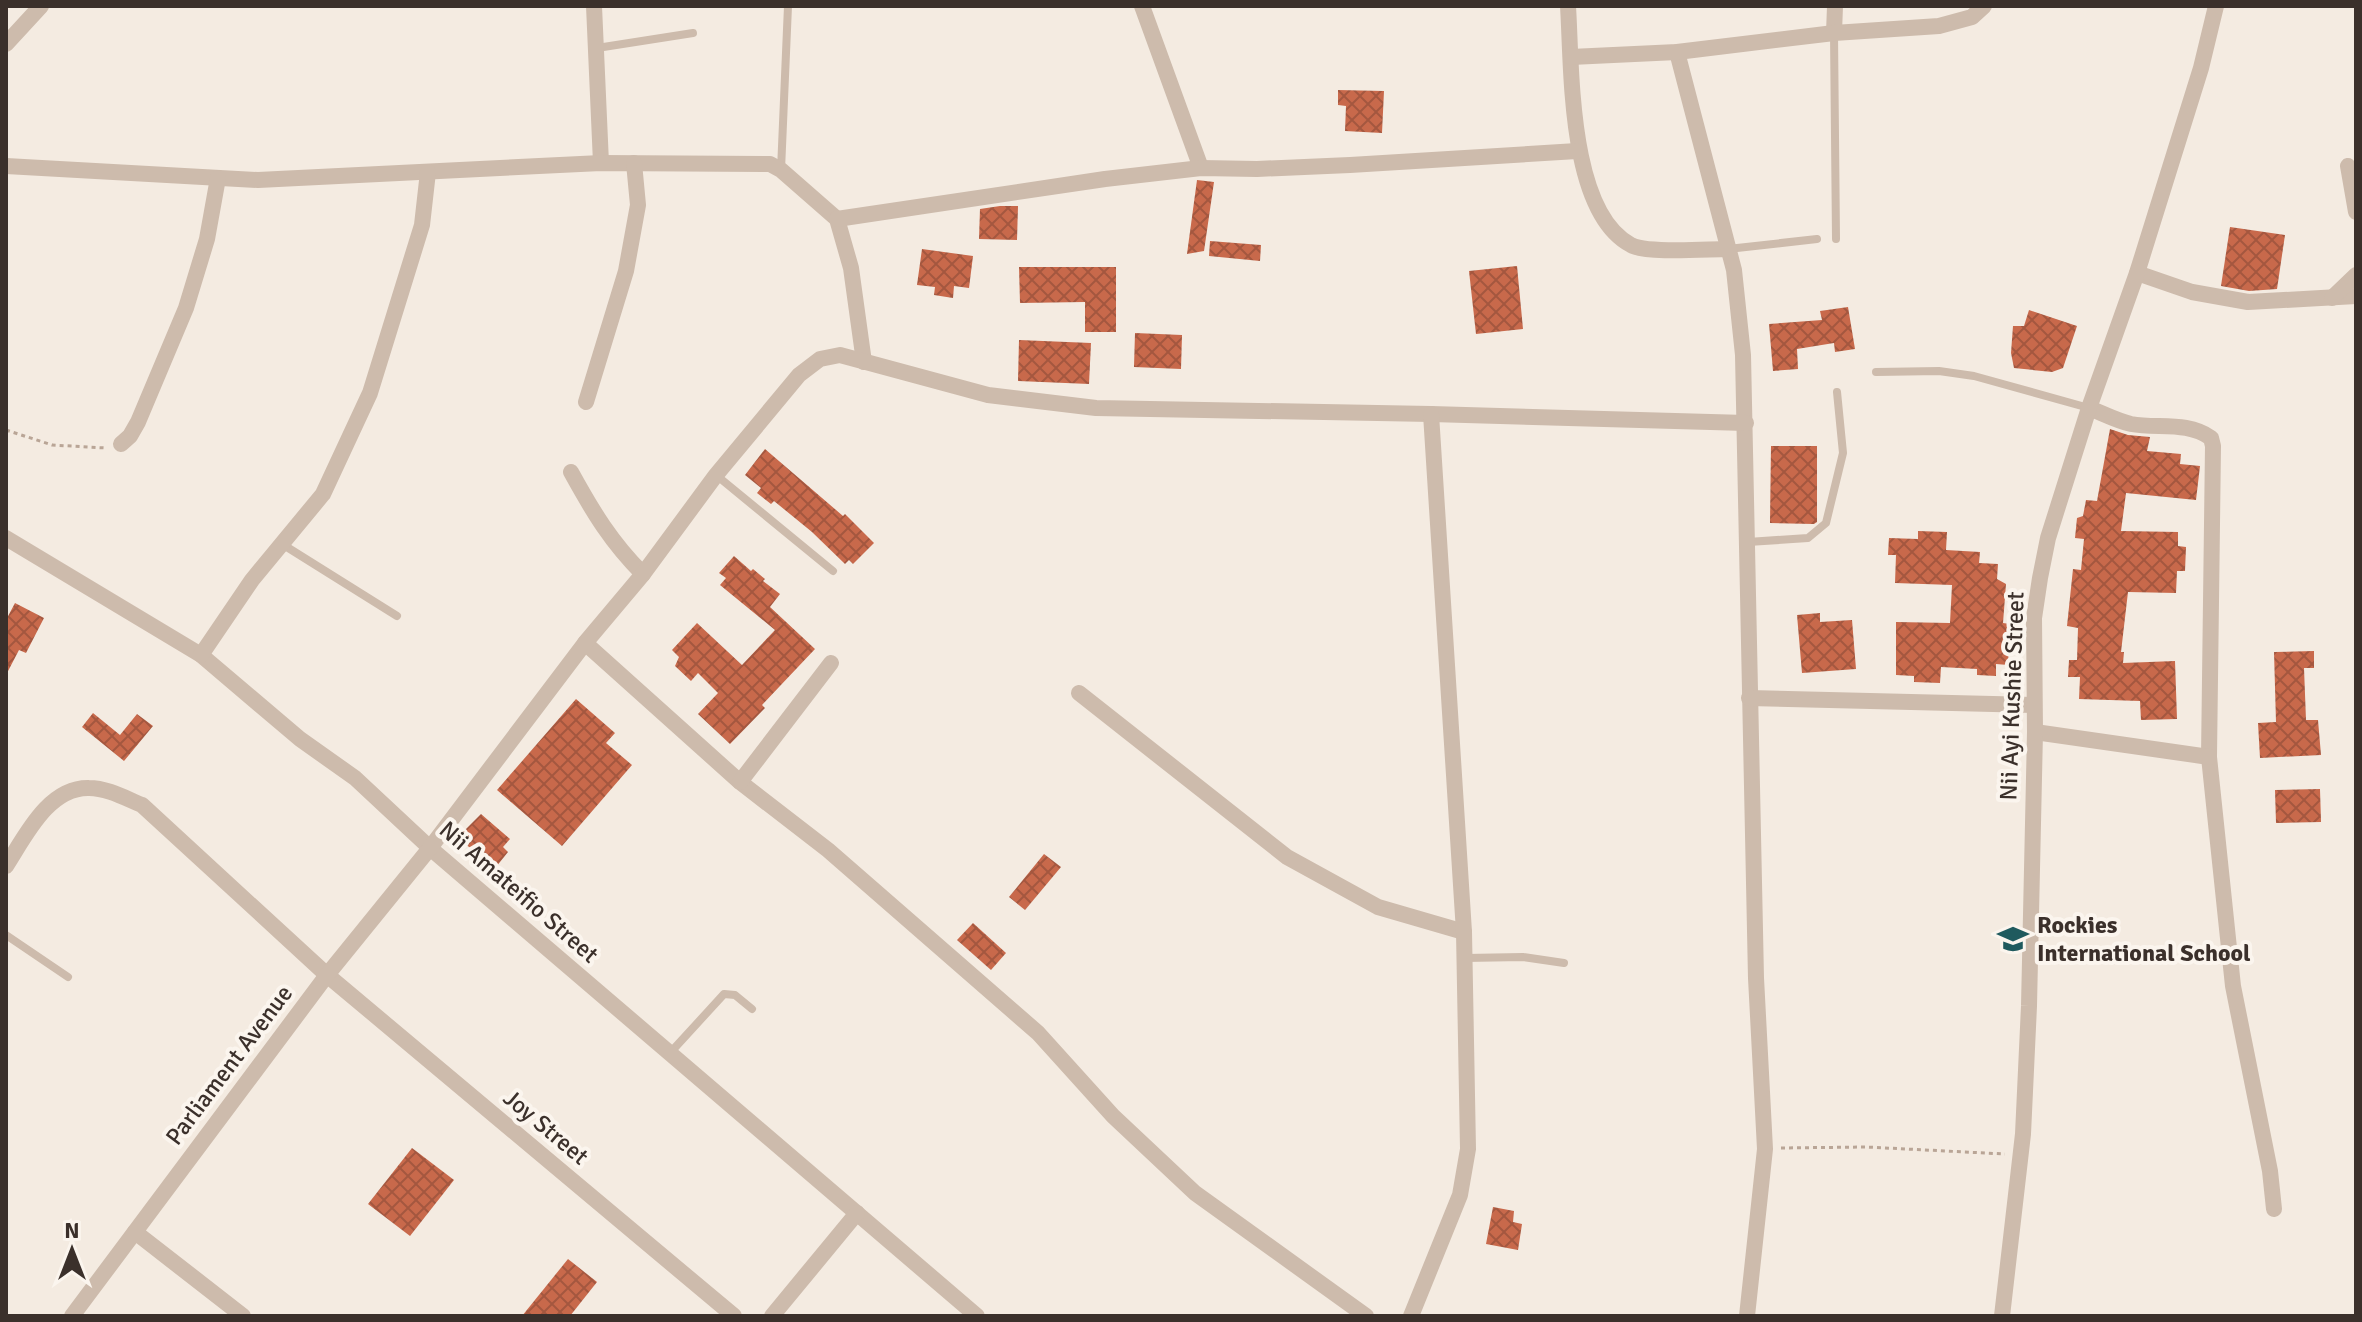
<svg xmlns="http://www.w3.org/2000/svg" width="2362" height="1322" viewBox="0 0 2362 1322" font-family="Signika,sans-serif">
<style>
.building{fill:url(#building-cross-hatch)}
.lines{fill:none;stroke-linecap:round;stroke-linejoin:round}
.path{stroke:#b9a596;stroke-width:3;stroke-dasharray:4 4;stroke-linecap:butt}
.lane{stroke:#cdbbac;stroke-width:8}
.street{stroke:#cdbbac;stroke-width:16}
.labels{text-anchor:middle;stroke-width:8;stroke-linejoin:round;paint-order:stroke}
.street-label{font-size:24px;fill:#3b302b;stroke:#fbf5ee}
.poi-label{font-size:24px;font-weight:bold;fill:#3b302b;stroke:#fbf5ee;text-anchor:start}
</style>
<defs>
<pattern id="building-cross-hatch" width="8" height="8" patternUnits="userSpaceOnUse" patternTransform="scale(2)"><rect width="8" height="8" fill="#c8694b"/><path d="M0 0l8 8M0 8l8-8" fill="none" stroke="#a4573f"/></pattern>
</defs>
<rect width="100%" height="100%" fill="#f4ebe1"/>
<g class="building">
<polygon points="1338,90 1384,91 1382,133 1345,131 1346,106 1338,105"/>
<polygon points="1197,180 1214,182 1204,251 1187,254"/>
<polygon points="1000,206 1018,206 1017,240 979,239 980,209"/>
<polygon points="2230,227 2285,235 2277,289 2249,291 2221,286"/>
<polygon points="1210,241 1261,245 1260,261 1209,256"/>
<polygon points="922,249 973,256 969,288 954,286 953,298 934,295 935,287 917,285"/>
<polygon points="1517,266 1523,329 1476,334 1469,271"/>
<polygon points="1019,267 1116,267 1116,332 1085,332 1085,302 1020,303"/>
<polygon points="1848,307 1855,349 1835,352 1834,343 1797,349 1798,369 1773,371 1769,324 1822,320 1820,311"/>
<polygon points="2029,310 2077,326 2063,368 2052,372 2014,368 2011,353 2013,326 2024,326"/>
<polygon points="1135,333 1182,335 1181,369 1134,367"/>
<polygon points="1019,340 1091,343 1089,384 1018,381"/>
<polygon points="2110,429 2128,435 2150,437 2147,451 2181,454 2180,464 2200,466 2196,500 2126,493 2121,531 2178,532 2178,546 2186,547 2185,571 2177,571 2176,593 2128,592 2121,652 2124,652 2123,663 2175,661 2177,719 2141,720 2140,701 2079,699 2080,677 2068,677 2069,660 2077,660 2078,628 2067,626 2073,569 2081,570 2084,539 2075,538 2077,518 2083,516 2086,500 2097,501"/>
<polygon points="1771,446 1817,446 1817,522 1814,524 1770,523"/>
<polygon points="765,449 843,516 845,514 874,543 853,564 849,560 845,564 812,532 774,501 771,504 757,493 761,488 745,475"/>
<polygon points="1918,531 1947,532 1946,550 1980,552 1979,563 1998,564 1997,579 2006,584 2003,623 2010,624 2008,665 1996,664 1996,676 1977,675 1977,669 1941,667 1940,683 1914,682 1914,676 1896,675 1896,622 1950,623 1952,585 1895,583 1896,555 1888,555 1889,538 1918,539"/>
<polygon points="734,556 751,571 753,569 765,579 763,581 780,594 770,607 815,649 762,705 765,708 730,744 698,714 718,693 698,673 691,681 675,666 679,657 672,650 697,623 742,665 775,630 720,585 726,578 719,573"/>
<polygon points="15,603 44,618 26,653 19,650 6,675 6,620"/>
<polygon points="1820,613 1820,622 1852,620 1856,669 1802,673 1797,615"/>
<polygon points="2314,651 2314,668 2304,668 2306,720 2318,720 2321,755 2260,758 2258,723 2276,722 2274,652"/>
<polygon points="576,699 615,733 606,743 632,765 562,846 497,790"/>
<polygon points="93,713 120,735 137,714 153,726 124,761 82,727"/>
<polygon points="2320,789 2321,822 2276,823 2275,790"/>
<polygon points="481,814 510,839 503,847 508,852 496,867 457,838"/>
<polygon points="1044,854 1061,867 1025,910 1009,897"/>
<polygon points="973,923 1006,953 991,970 957,940"/>
<polygon points="412,1148 454,1180 410,1236 368,1204"/>
<polygon points="1493,1207 1514,1211 1513,1222 1522,1224 1518,1250 1486,1244"/>
<polygon points="568,1259 597,1282 570,1316 522,1316"/>
</g>
<g class="lines">
<g class="path">
<polyline points="6,430 52,445 106,448"/>
<polyline points="1781,1148 1866,1147 2005,1154"/>
</g>
<g class="lane">
<polyline points="1834,33 1836,239"/>
<polyline points="597,48 693,33"/>
<polyline points="781,170 788,6"/>
<polyline points="1728,249 1817,239"/>
<polyline points="1876,372 1939,371 1974,376 2089,408"/>
<polyline points="716,475 833,571"/>
<polyline points="1748,542 1808,538 1826,523 1843,453 1837,392"/>
<polyline points="282,544 397,616"/>
<polyline points="6,935 68,977"/>
<polyline points="1465,958 1523,957 1564,963"/>
<polyline points="670,1053 724,994 735,995 752,1009"/>
</g>
<g class="street">
<polyline points="594,6 601,163"/>
<polyline points="1142,6 1201,168"/>
<path d="M1568,6C1572,68 1568,212 1631,245C1647,254 1707,249 1728,249"/>
<polyline points="1834,33 1835,6"/>
<polyline points="6,44 41,6"/>
<polyline points="1677,52 1734,270 1743,355 1756,978 1765,1149 1747,1316"/>
<polyline points="1571,57 1677,52 1834,33 1939,26 1972,17 1984,6"/>
<polyline points="6,166 258,180 601,163 770,164 781,170 837,219 851,268 864,362"/>
<polyline points="2348,166 2356,212"/>
<polyline points="837,219 1105,179 1201,168 1257,169 1350,165 1577,151"/>
<polyline points="2137,273 2192,292 2248,302 2356,296"/>
<polyline points="2332,298 2356,275"/>
<polyline points="586,402 626,271 638,205 634,163"/>
<path d="M2089,408C2102,413 2117,421 2131,424C2158,429 2187,421 2211,438L2213,446L2209,757L2233,986L2270,1171L2274,1209"/>
<polyline points="121,444 130,436 138,422 186,308 207,239 218,178"/>
<path d="M571,472C593,512 611,542 643,574"/>
<polyline points="6,538 201,655 300,739 355,778 430,848 977,1316"/>
<polyline points="585,643 740,782 828,850 1038,1033 1113,1116 1195,1193 1366,1316"/>
<polyline points="201,655 252,580 323,494 370,393 422,225 428,172"/>
<polyline points="1079,693 1287,857 1378,907 1464,932"/>
<polyline points="1749,698 2034,705"/>
<polyline points="2035,732 2209,757"/>
<polyline points="740,782 831,663"/>
<path d="M6,866C25,837 48,787 89,788C107,788 125,798 142,805L327,975L734,1316"/>
<polyline points="135,1232 243,1316"/>
<polyline points="72,1316 327,975 430,848 585,643 643,574 716,475 799,375 820,359 840,355 988,395 1096,408 1431,414 1746,423"/>
<polyline points="772,1316 857,1213"/>
<polyline points="1411,1316 1460,1195 1468,1149 1464,932 1431,414"/>
<polyline points="2002,1316 2023,1134 2029,1006 2035,732 2034,618 2040,578 2048,538 2089,408 2137,273 2201,68 2216,6"/>
</g>
</g>
<defs>
<symbol id="school-bare" viewBox="-9 -9 18 18"><path d="M0-5L7-2L0 1L-7-2ZM-4 1L0 2.5L4 1V4Q0 6-4 4Z" fill="#1f5a5e" stroke="#fbf5ee" stroke-width="2.5" paint-order="stroke"/></symbol>
</defs>
<g fill-rule="evenodd">
<use href="#school-bare" x="1991" y="917" width="44" height="44"/>
</g>
<g class="labels">
<g class="street-label">
<text transform="translate(2012 696) rotate(-88)" y="8">Nii Ayi Kushie Street</text>
<text transform="translate(519 892) rotate(41)" y="8">Nii Amateifio Street</text>
<text transform="translate(229 1065) rotate(-53)" y="8">Parliament Avenue</text>
<text transform="translate(546 1127) rotate(40)" y="8">Joy Street</text>
</g>
<g class="poi-label">
<text x="2037" y="933">Rockies<tspan x="2037" dy="28">International School</tspan></text>
</g>
</g>
<rect width="2362" height="1322" fill="none" stroke="#3b302b" stroke-width="16"/>
<g transform="translate(72 1250)" stroke="#fbf5ee" stroke-width="6" paint-order="stroke">
<path d="M0-6L14 30L0 20L-14 30Z" fill="#3b302b"/>
<text y="-12" font-size="22" font-weight="bold" text-anchor="middle" fill="#3b302b">N</text>
</g>
</svg>
